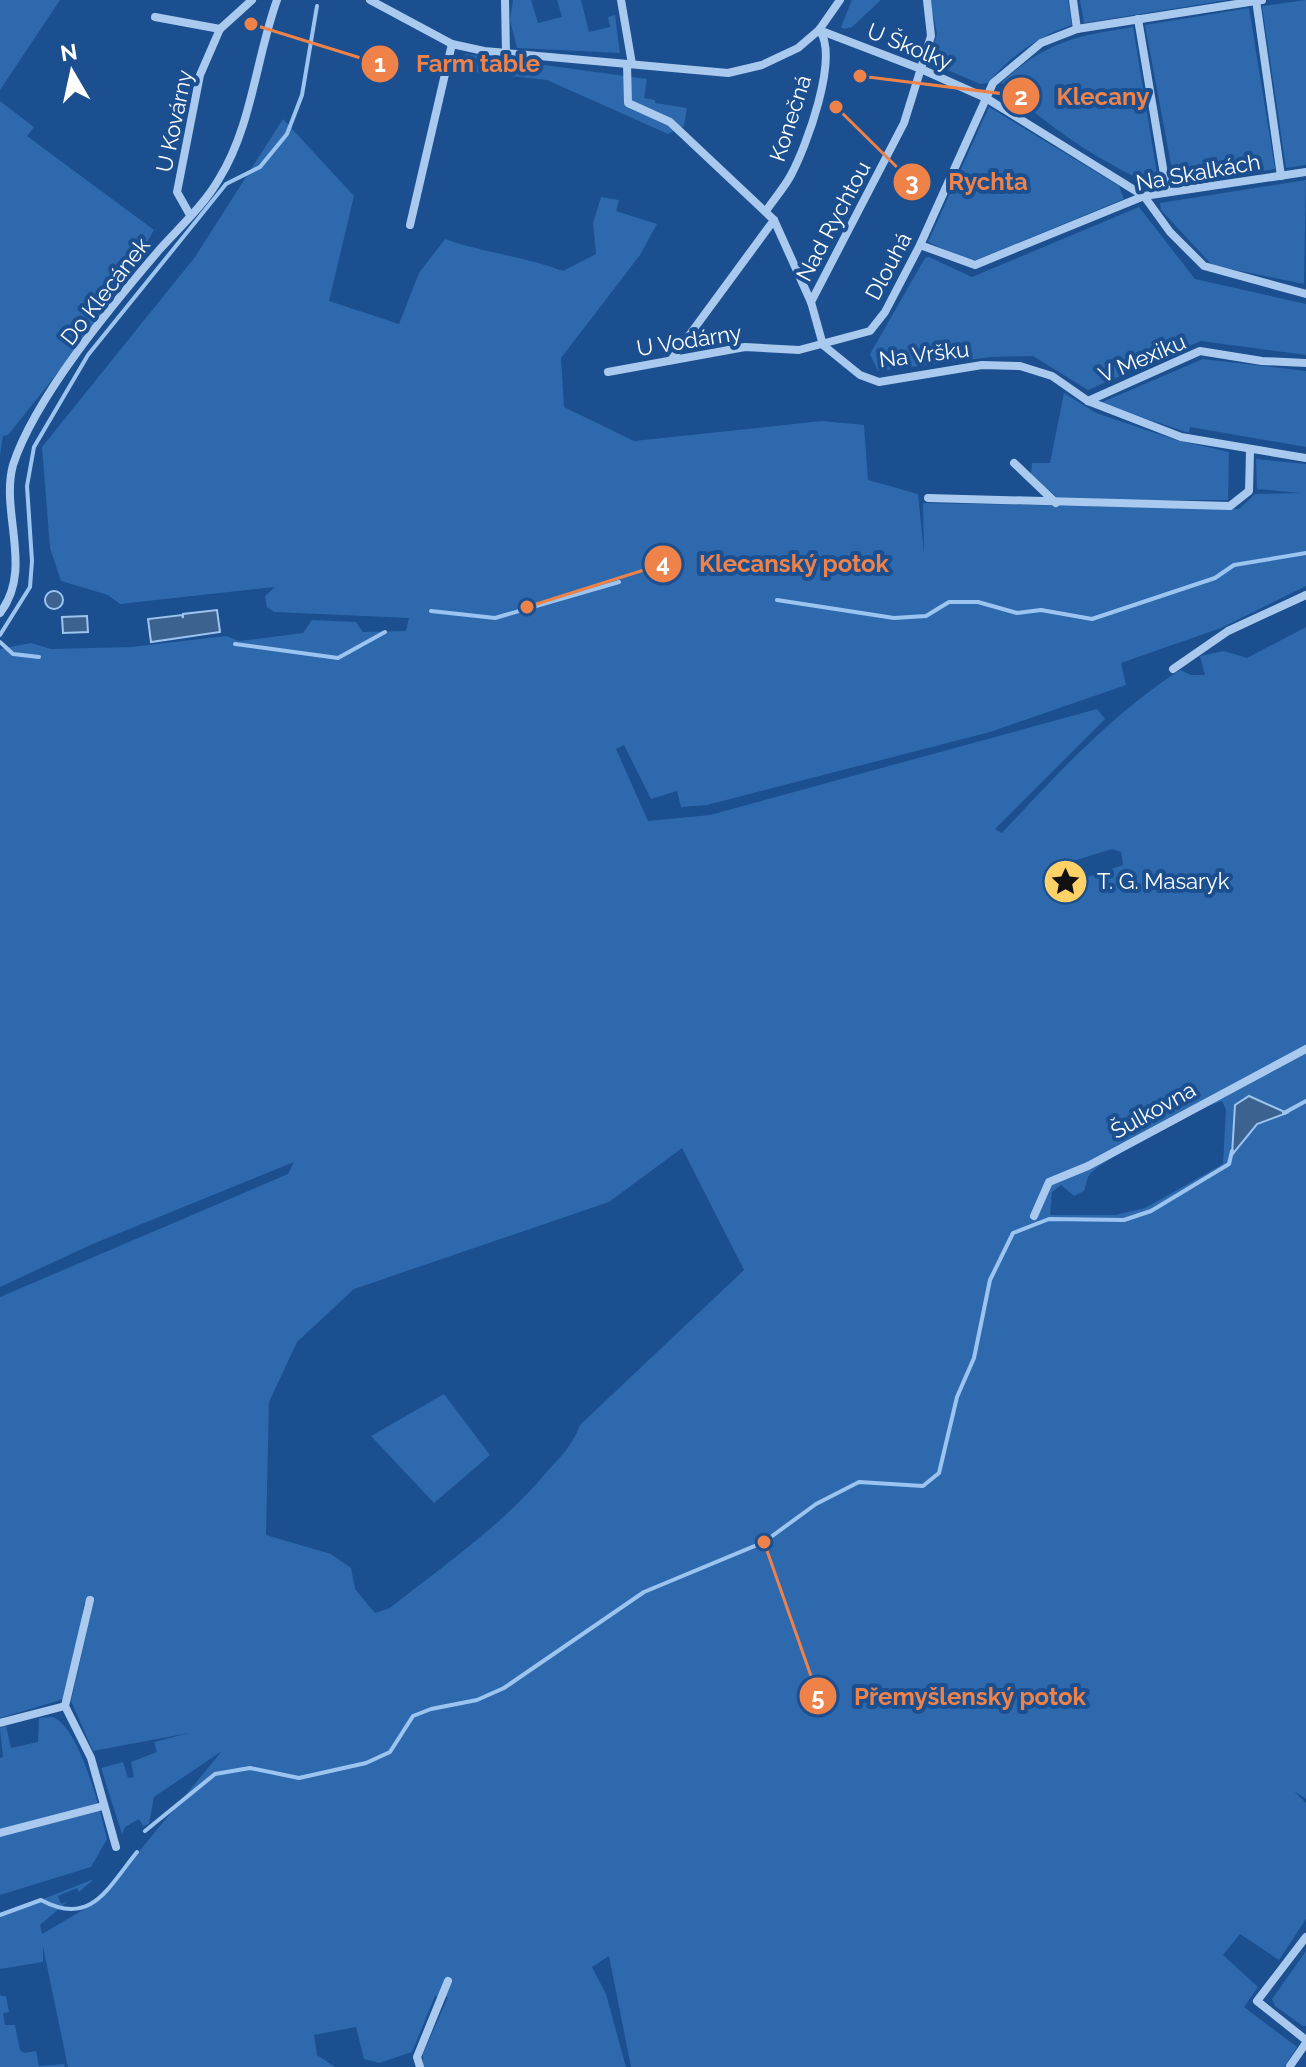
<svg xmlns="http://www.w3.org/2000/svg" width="1306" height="2067" viewBox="0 0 1306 2067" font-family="Raleway,sans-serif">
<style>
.green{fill:#2e69ad;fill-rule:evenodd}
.water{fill:#3c6290;stroke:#9cc4f0;stroke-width:2}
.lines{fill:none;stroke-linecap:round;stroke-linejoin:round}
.stream{stroke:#9cc4f0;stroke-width:4}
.street{stroke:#a9c9ee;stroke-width:8}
.labels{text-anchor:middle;stroke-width:8;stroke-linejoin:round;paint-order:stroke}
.street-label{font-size:22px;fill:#fff;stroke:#1b4f8f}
.poi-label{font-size:22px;fill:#fff;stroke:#1b4f8f;text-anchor:start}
.leader{fill:none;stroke:#ee8249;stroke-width:3}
.callout-dot{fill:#ee8249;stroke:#1b4f8f;stroke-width:3}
.mark-label{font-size:24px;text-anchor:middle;font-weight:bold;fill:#fff}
.callout-label{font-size:24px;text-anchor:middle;font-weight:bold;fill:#ee8249;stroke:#1b4f8f;stroke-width:8;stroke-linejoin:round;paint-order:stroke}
</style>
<rect width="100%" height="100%" fill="#1b4f8f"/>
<g class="green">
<polygon points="0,0 60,0 0,90"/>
<polygon points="513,0 531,0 538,23 562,17 557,0 581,0 589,32 610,27 608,17 615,15 620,53 517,48 510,20"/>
<polygon points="852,0 881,0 852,27 844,29 841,27"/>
<path d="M930,0H1068L1072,25C1039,36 1010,56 988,83L980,84L929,62L937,34Z"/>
<polygon points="1080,0 1227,0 1084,23"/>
<polygon points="1306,0 1306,165 1286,168 1262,6"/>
<polygon points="1249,8 1275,169 1175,186 1145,25"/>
<path d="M1133,27L1159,186L1156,187C1098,161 1047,127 1001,83C1046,42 1074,36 1133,27Z"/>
<polygon points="465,54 647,79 644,98 655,100 655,103 687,108 684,126 668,134 547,80 465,71"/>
<polygon points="0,101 34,127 27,136 154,230 99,321 8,435 3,436 0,455"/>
<polygon points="989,107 1119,186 1124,199 976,260 966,259 928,242"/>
<path d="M283,119L354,196L329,301L399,324L419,273L445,239C484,253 524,256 563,271L596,254L593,223L601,197L619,200L616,211L657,224L640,255L561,358L564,407L634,441L822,421L864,425L868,480L918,494L924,554L923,503L1239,509L1255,494L1301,493L1257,489L1256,459L1306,464V586L1221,628L1121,663L1126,685L990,732L707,805L681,807L677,791L651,799L624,745L616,749L648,821L710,815L1097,709L1105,719L995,829L1002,833C1057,774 1112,714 1180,670L1191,675H1205L1200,656L1224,651L1247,658L1306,627V1799L1294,1791L1306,1803V1919L1279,1960L1240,1934L1223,1955L1258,1987L1244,2007L1297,2047L1284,2067H631L609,1956L592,1967L606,1994L626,2067H423V2054L448,1997L435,1996L412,2052L379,2063L364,2059L356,2027L314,2035L317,2055L335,2067H68L43,1947V1962L0,1969V1916L94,1879L79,1892L77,1888L58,1896L61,1904L68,1901L40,1925L42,1934L98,1901L222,1751L154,1797L149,1824L143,1826L139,1819L125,1827L122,1834L101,1768L123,1762L128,1778L134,1777L131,1762L157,1752L154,1742L189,1733L93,1751L71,1701L94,1601L84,1603L73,1674L64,1699L0,1718V1297L288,1174L294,1162L95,1243L0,1287V649L31,643L51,649L132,647L226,636L239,641L303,633L312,620L356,622L363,632L406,631L409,618L274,612L267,607L265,596L275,587L120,604L108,595L61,581L50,548L42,447L195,257ZM1112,849L1121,852L1123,865L1067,884L1064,876L1070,862ZM1222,1101L1226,1110L1223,1164L1145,1208L1115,1215H1050L1052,1192L1061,1185L1074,1196L1084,1191C1086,1186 1087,1177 1090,1174C1104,1159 1201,1107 1222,1101ZM682,1148L744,1270L580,1425C572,1447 559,1458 544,1475C499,1528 444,1565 390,1608L375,1613L355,1589L351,1568L331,1554L266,1535L269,1402L297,1342L354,1289L609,1202Z"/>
<polygon points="1306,180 1304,284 1212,265 1161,210 1160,203"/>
<polygon points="1139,207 1195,279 1306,304 1306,355 1201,341 1088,390 1033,356 991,357 878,371 870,354 925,258 929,257 972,277"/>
<polygon points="1203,359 1306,371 1306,447 1190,427 1189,433 1100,403"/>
<polygon points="1064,393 1096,413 1176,440 1229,452 1228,500 1060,500 1031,474 1032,463 1050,463"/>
<polygon points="444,1394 490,1455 434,1503 371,1436"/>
<path d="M53,1717C80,1728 100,1810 107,1839L91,1867L0,1895V1758L3,1757L0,1728L6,1726L11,1748L38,1742L39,1718Z"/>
<polygon points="1306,1951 1306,2026 1303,2026 1275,2006 1272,1999"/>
<polygon points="0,1993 1,1996 6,1996 9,2012 3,2013 5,2025 15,2025 20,2050 24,2053 36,2051 39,2066 64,2064 65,2067 0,2067"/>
</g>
<g class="water">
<circle cx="54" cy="600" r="9"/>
<polygon points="217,610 220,632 151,642 148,619 182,615 183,618 183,614"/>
<polygon points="87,616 88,632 63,633 62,617"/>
<polygon points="1249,1096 1287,1113 1257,1124 1232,1155 1235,1105"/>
</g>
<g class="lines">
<g class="stream">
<polyline points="777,600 894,618 926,616 949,602 978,602 1017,613 1041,610 1092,619 1215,578 1234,565 1306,553"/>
<polyline points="431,611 495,618 619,582"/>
<polyline points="0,635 30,587 32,561 27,486 34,447 88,355 226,184 260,167 287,134 302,95 317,6"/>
<polyline points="0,642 13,654 39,657"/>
<polyline points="235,644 338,658 385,632"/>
<polyline points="1284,1113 1306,1101"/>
<polyline points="145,1831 215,1774 250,1768 299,1778 366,1763 390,1752 413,1716 431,1709 477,1700 504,1688 644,1592 764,1542 816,1504 859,1482 923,1486 939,1473 957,1397 974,1358 990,1280 1013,1233 1049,1219 1124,1220 1151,1211 1229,1164 1232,1151"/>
<path d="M0,1915L41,1900C91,1927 107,1889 137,1852"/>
</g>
<g class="street">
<polyline points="370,0 452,44 484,51 728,73 762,65 798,48 819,30 840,0"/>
<polyline points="505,0 506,54"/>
<polyline points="621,0 632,64"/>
<polyline points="1073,0 1077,29"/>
<polyline points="1256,0 1281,176"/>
<polyline points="155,17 220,29"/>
<polyline points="1138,19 1167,192"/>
<polyline points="819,30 921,69 986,98 1144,196 1170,232 1204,266 1306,294"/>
<polyline points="627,64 628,103 670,122 774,220 811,302 823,345 860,375 879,382 982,365 1020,366 1052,376 1088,401 1181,437 1306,458"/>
<path d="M766,211C774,199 784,188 791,175C806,147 839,59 820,31"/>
<polyline points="190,215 177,192 200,75 220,29 252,0"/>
<polyline points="410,225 452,44"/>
<polyline points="920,245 975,265 1144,196 1306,172"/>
<polyline points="811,302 904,123 931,36 927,0"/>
<polyline points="671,360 774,220"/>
<polyline points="608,372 745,347 799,350 870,331 885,312 920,245 993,83 1041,43 1077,29 1262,0"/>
<polyline points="1088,401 1200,351 1262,361 1306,363"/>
<polyline points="1014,463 1056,503"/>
<polyline points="928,498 1230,506 1249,491 1250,451"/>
<path d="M0,613C34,569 0,513 13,465C35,397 113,304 160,249C180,227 204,205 219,179C252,126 256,58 277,0"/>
<polyline points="1173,669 1228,631 1306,595"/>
<polyline points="1034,1216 1049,1182 1088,1166 1306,1049"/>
<polyline points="90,1600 65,1706 91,1758 116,1847"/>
<polyline points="0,1723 65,1706"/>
<polyline points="0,1833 103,1806"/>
<polyline points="1306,1937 1257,2001 1306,2040"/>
<polyline points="1290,2066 1306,2043"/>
<polyline points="420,2067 417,2057 448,1981"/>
</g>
</g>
<defs>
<symbol id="sight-disc" viewBox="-11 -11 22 22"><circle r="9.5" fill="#ffd166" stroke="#1b4f8f"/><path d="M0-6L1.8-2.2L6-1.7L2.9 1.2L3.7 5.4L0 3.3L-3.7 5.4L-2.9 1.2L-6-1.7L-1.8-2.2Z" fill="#111"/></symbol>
</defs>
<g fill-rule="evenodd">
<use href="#sight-disc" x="1040" y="856" width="51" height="51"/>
</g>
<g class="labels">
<g class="street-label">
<text transform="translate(910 46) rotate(22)" y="8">U Školky</text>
<text transform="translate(790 118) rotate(-72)" y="8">Konečná</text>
<text transform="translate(174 121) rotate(-78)" y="8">U Kovárny</text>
<text transform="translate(1198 172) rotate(-10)" y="8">Na Skalkách</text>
<text transform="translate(833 221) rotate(-62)" y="8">Nad Rychtou</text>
<text transform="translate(888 266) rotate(-62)" y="8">Dlouhá</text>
<text transform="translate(105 291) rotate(-52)" y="8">Do Klecánek</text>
<text transform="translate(689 340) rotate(-9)" y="8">U Vodárny</text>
<text transform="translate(924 354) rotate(-7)" y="8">Na Vršku</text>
<text transform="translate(1142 358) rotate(-23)" y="8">V Mexiku</text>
<text transform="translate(1153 1110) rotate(-29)" y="8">Šulkovna</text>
</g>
<g class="poi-label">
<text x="1097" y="889">T. G. Masaryk</text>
</g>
</g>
<path class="leader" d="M251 24L380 64M860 76L1021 96M836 107L912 182M527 607L663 564M764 1542L818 1696"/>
<g class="callout-dot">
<circle cx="251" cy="24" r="8"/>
<circle cx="860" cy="76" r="8"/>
<circle cx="836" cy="107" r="8"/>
<circle cx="527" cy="607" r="8"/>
<circle cx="764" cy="1542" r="8"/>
<circle cx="380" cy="64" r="20"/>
<circle cx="1021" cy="96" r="20"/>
<circle cx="912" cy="182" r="20"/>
<circle cx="663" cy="564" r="20"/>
<circle cx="818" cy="1696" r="20"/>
</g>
<g class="mark-label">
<text x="380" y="72">1</text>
<text x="1021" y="105">2</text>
<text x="912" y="190">3</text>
<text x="663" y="572">4</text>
<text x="818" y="1705">5</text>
</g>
<g class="callout-label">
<text x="478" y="72">Farm table</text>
<text x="1103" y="105">Klecany</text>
<text x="988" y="190">Rychta</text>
<text x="794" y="572">Klecanský potok</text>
<text x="970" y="1705">Přemyšlenský potok</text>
</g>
<g transform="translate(72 72) rotate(351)" stroke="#1b4f8f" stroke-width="6" paint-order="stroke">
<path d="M0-6L14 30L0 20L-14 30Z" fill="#ffffff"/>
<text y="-12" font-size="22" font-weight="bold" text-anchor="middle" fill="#ffffff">N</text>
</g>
</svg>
